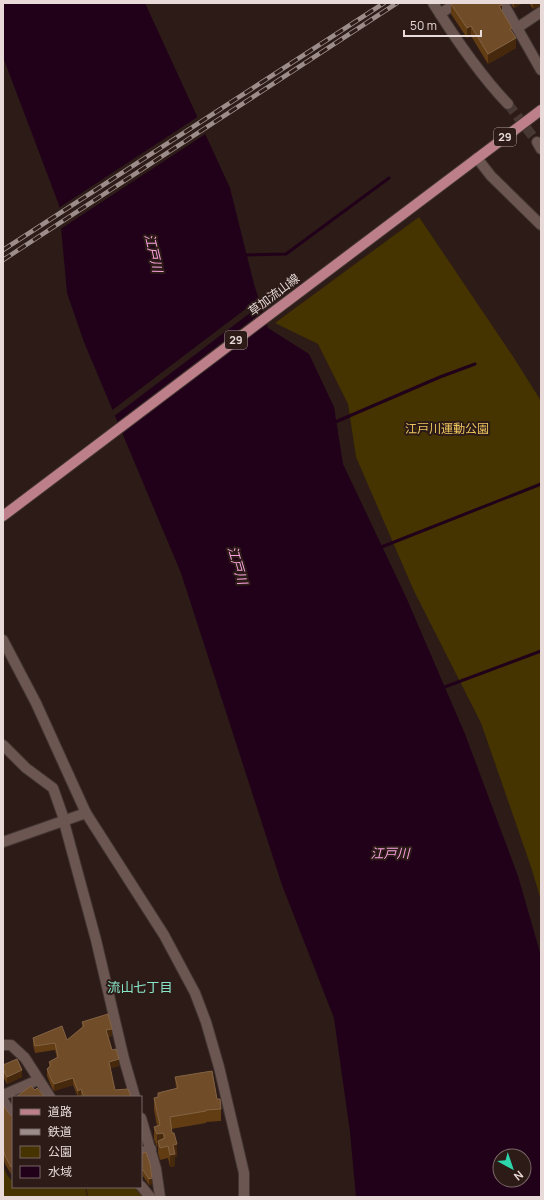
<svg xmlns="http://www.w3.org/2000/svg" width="544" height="1200" viewBox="0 0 544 1200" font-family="Manrope,'Noto Sans JP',sans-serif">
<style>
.green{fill:#453300}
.water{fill:#210019;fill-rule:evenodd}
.pier{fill:#2c1b17}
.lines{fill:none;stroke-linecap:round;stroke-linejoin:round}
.stream{stroke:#210019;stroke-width:3}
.street-tunnel{stroke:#483834;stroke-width:10;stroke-dasharray:10 5;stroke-linecap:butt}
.street-casing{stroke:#423533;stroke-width:12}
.secondary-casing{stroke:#423533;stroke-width:12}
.primary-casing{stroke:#423533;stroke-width:12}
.street{stroke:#6b5651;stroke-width:10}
.secondary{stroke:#6b5651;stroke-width:10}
.primary{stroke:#bd7f89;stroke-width:10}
.rail-casing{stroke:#9c8d8a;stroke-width:4.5}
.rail{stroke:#2c1b17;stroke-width:3;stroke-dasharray:9;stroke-linecap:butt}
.wall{fill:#623c13}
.shaded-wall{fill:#46280c}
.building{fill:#704d28;stroke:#836344}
.labels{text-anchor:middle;stroke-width:4;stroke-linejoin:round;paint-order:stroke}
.shield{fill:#2c1b17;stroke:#afa19e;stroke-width:1}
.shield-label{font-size:11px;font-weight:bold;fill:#e7dad8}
.street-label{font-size:12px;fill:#e7dad8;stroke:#2c1b17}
.park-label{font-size:12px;fill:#ecc45e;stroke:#2c1b17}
.water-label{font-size:13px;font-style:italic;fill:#f8a1de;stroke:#2c1b17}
.neighbourhood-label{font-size:13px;fill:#89e7c9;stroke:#2c1b17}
</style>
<rect width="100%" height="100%" fill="#2c1b17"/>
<g class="green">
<polygon points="419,217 514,358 541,401 541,900 531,867 481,723 414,591 356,457 348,404 318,344 275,323"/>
<polygon points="3,1166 7,1175 13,1182 13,1187 85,1187 87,1197 3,1197"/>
<polygon points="86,1187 138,1187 147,1197 88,1197"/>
</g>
<path class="water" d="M3,3H145L230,188L254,284L268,328L309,354L334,407L343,464L406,597L465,734L518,876L541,956V1197H356L350,1132L334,1018L282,885L181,573L84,342L67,293L59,205L3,57ZM500,1156H524V1180H500Z"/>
<g class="pier">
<polygon points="199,116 207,133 59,230 57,209"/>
<polygon points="260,298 262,304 113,417 111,411"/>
<polygon points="265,310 268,322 120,435 116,423"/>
</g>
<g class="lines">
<g class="stream">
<polyline points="244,255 286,254 389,178"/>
<polyline points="333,423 440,377 475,364"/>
<polyline points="379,548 541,484"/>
<polyline points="442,688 541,651"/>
</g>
<polyline class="street-tunnel" points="508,104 537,142"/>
<defs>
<g id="street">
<path d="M433,3C455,38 479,74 508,104"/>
<polyline points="503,3 541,70"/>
<polyline points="440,14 456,3"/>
<polyline points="517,28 541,12"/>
<polyline points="537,142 541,149"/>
<polyline points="477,158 491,176 541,225"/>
<polyline points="3,745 26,768 53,788 65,822"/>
<polyline points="64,822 96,940 124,1059 135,1097"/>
<polyline points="3,842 86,813"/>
<polyline points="3,1045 11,1045 25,1058 50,1097"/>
<polyline points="3,1095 38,1080"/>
<polyline points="3,1100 13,1117"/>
<polyline points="141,1118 156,1169 160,1197"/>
<polyline points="141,1153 151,1149"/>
<polyline points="141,1186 150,1197"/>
</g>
<polyline id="secondary" points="3,640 36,703 86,813 164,935 195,993 206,1022 219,1067 244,1173 244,1197"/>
<polyline id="primary" points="3,516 541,110"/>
</defs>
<use href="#street" class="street-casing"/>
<use href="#secondary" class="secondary-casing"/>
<use href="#primary" class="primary-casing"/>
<use href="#street" class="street"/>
<use href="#secondary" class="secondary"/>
<use href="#primary" class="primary"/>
<defs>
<g id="rail">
<polyline points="3,250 384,3"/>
<polyline points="3,260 397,3"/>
</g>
</defs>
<use href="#rail" class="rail-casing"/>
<use href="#rail" class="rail"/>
</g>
<g class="wall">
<polygon points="510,3 523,3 514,8"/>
<polygon points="529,3 541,3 533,9"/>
<polygon points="451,4 502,11 512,32 516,48 488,64 471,36 467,38 451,14"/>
<polygon points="82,1022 112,1036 108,1037 112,1050 119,1066 110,1068 115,1090 131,1097 82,1097 81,1096 78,1097 73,1085 54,1091 52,1088 47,1076 47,1069 49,1067 49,1062 57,1058 55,1050 35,1053 33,1045 33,1038 67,1040 82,1028"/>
<polygon points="3,1065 22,1077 7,1084 3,1076"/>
<polygon points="175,1077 217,1099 221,1109 221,1121 206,1122 206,1123 171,1129 177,1156 175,1157 175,1166 170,1167 168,1158 160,1160 158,1153 158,1146 157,1147 154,1139 154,1127 157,1126 154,1110 154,1098 158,1097 158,1093 176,1089"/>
<polygon points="3,1105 10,1115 13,1115 13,1173 11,1174 5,1164 3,1156"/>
<polygon points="141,1154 152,1184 149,1185 143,1176 141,1177"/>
</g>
<g class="shaded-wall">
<polygon points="514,3 523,3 514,8"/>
<polygon points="533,3 541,3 541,6 533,9"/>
<polygon points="502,5 502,15 499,6"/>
<polygon points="471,26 471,36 467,38 467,28"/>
<polygon points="516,38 516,48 488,64 488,54"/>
<polygon points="112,1029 112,1036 106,1037 106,1030"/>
<polygon points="119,1059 119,1066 109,1069 109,1062"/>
<polygon points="22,1070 22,1077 7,1084 7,1077"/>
<polygon points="73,1078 73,1085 54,1091 54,1084"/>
<polygon points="81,1089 81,1096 78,1097 78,1091"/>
<polygon points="163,1133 163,1145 158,1141 158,1146 157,1147 157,1134"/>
<polygon points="142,1139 142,1145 141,1146 141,1140"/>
<polygon points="177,1144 177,1156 175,1157 175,1166 170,1167 170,1155 173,1145"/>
<polygon points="13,1166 13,1173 11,1174 11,1167"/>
<polygon points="141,1170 143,1170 143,1176 141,1177"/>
<polygon points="152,1178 152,1184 149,1185 149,1179"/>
</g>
<g class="building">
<polygon points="453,3 501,3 502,5 499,6 512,28 510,29 516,38 488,54 471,26 467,28 451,4"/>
<polygon points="108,1014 112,1029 106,1030 112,1050 116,1049 119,1059 109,1062 115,1090 128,1089 131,1097 84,1097 81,1089 78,1091 73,1078 54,1084 52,1081 47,1069 51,1065 49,1062 58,1057 55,1043 35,1046 33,1038 62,1026 67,1040 84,1026 82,1022"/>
<polygon points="17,1059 22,1070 7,1077 3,1069 3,1065"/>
<polygon points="212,1071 217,1099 220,1099 221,1109 206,1110 206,1111 170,1117 172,1133 174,1133 177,1144 173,1145 175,1154 170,1155 168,1146 160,1148 158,1141 165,1138 163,1133 157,1134 154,1127 160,1125 154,1098 158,1097 158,1093 178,1088 175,1077"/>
<polygon points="31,1086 35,1090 37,1088 44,1096 43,1097 16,1097"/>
<polygon points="3,1105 10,1115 13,1115 13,1166 11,1167 5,1156 3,1148"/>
<polygon points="146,1152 150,1164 152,1178 149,1179 143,1170 141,1170 141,1154"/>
</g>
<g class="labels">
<g class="shield">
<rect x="494" y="128" width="22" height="18" rx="3"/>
<rect x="225" y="331" width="22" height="18" rx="3"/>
</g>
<g class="shield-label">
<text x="505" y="141">29</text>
<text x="236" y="344">29</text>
</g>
<g class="street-label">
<text transform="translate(274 295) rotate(-37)" y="4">草加流山線</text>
</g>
<g class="park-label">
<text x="447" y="433">江戸川運動公園</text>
</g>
<g class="water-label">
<text transform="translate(154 253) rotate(77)" y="5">江戸川</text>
<text transform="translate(238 565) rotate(74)" y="5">江戸川</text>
<text x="390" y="858">江戸川</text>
</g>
<g class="neighbourhood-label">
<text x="140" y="992">流山七丁目</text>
</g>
</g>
<rect width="544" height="1200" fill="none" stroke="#e7dad8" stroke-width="8"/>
<rect x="12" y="1096" width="130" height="92" fill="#2c1b17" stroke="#776764"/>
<rect x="20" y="1109" width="20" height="6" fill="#bd7f89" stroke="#776764"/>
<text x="48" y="1116" font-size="12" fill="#e7dad8">道路</text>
<rect x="20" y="1129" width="20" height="6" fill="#9c8d8a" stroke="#776764"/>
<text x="48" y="1136" font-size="12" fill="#e7dad8">鉄道</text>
<rect x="20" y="1146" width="20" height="12" fill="#453300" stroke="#776764"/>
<text x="48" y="1156" font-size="12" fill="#e7dad8">公園</text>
<rect x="20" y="1166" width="20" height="12" fill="#210019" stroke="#776764"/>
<text x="48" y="1176" font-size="12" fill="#e7dad8">水域</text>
<g transform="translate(512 1168) rotate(140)"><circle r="19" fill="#2c1b17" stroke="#776764"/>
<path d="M0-3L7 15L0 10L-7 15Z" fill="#2dd5ab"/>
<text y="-6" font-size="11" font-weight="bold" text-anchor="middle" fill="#e7dad8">N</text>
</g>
<path d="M404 30v6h77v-6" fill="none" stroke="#e7dad8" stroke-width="2"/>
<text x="410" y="30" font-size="12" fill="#e7dad8" stroke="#2c1b17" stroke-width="3" paint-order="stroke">50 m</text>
</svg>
